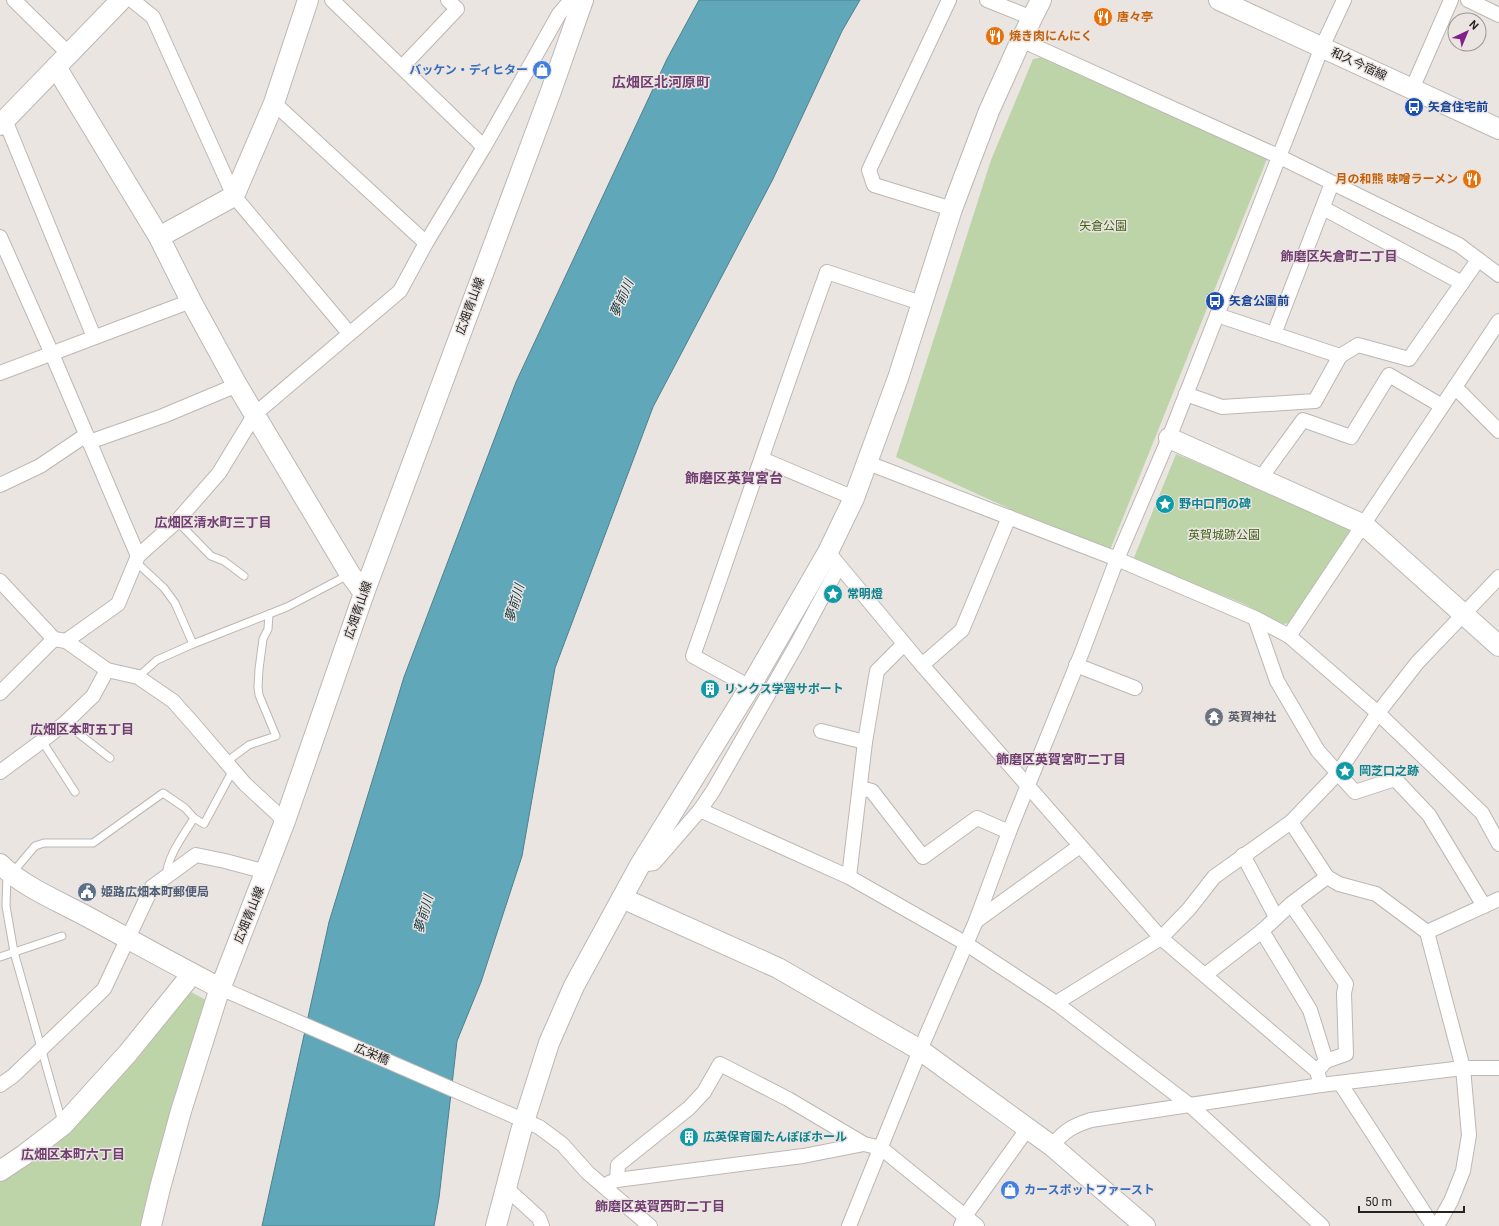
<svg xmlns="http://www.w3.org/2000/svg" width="1499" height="1226" viewBox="0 0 1499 1226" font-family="Roboto,'Noto Sans JP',sans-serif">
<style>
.green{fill:#bdd4a9}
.water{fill:#60a7ba;stroke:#4f808d}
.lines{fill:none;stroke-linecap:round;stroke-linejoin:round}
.lane-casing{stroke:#bdb7b4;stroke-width:9}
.street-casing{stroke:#bdb7b4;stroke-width:16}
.secondary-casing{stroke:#bdb7b4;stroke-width:22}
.lane{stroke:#fff;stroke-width:7}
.street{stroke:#fff;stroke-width:14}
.secondary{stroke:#fff;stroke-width:20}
.labels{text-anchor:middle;stroke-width:3;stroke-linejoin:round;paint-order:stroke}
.food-label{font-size:12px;font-weight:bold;fill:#c56008;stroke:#ebe5e2;text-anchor:start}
.street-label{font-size:12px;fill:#262423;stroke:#ebe5e2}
.shop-label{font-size:12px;font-weight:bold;fill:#366cbe;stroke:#ebe5e2;text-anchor:end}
.transit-label{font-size:12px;font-weight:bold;fill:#164399;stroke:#ebe5e2;text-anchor:start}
.park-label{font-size:12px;fill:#416219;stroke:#ebe5e2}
.culture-label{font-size:12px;font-weight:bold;fill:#0d838f;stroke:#ebe5e2;text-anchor:start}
.worship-label{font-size:12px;font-weight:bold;fill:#5b616d;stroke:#ebe5e2;text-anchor:start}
.service-label{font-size:12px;font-weight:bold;fill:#4e5e75;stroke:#ebe5e2;text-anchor:start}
.neighbourhood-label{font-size:13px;font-weight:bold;fill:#703e71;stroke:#ebe5e2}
.water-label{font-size:13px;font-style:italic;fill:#153841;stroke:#ebe5e2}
.quarter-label{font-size:14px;font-weight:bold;fill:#703e71;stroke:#ebe5e2}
</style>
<rect width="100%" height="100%" fill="#ebe5e2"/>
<g class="green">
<polygon points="1043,57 1267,159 1110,550 1010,509 896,457 991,160 1033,59"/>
<polygon points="1176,454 1322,514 1348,527 1350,533 1290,623 1283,624 1242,603 1133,560"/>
<polygon points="189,991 206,1000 143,1226 0,1226 0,1179"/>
</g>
<polygon class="water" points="699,0 860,0 842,31 773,179 653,407 555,668 522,856 481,982 457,1041 439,1198 434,1226 262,1226 329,922 404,677 516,382 667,59"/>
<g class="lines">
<defs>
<g id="lane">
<polyline points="177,521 211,556 224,561 244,576"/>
<polyline points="135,561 164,588 175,603 193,644"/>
<polyline points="138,677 157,660 193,644 287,607 350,574"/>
<polyline points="65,723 110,758"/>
<polyline points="42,741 75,792"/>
<polyline points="226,762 249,745 276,736 259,695 258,687 259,669 263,639 268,629 269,614"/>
<polyline points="13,872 35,846 44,843 93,843 163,793 185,808 194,818 204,824 233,770"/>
<polyline points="7,873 6,906 14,952 62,1122"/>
<path d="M166,876C168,855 183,836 194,818"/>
<polyline points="0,957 62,936"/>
</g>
<g id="street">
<polyline points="14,0 69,54"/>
<polyline points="132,0 153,17 234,196 349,333"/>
<polyline points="332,0 484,147"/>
<polyline points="949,0 869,170 874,185 952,209"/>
<polyline points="987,0 1032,18"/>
<polyline points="1468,0 1499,15"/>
<polyline points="1021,40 1280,157 1459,245 1499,275"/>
<polyline points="402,67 457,9 448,0"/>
<polyline points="1412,89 1451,0"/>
<polyline points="274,103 426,243"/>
<polyline points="5,120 94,337"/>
<polyline points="1323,208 1462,283"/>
<polyline points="0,237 52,354 138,556"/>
<polyline points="1217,315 1340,356 1358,345 1409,359 1478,260"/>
<polyline points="1274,334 1332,183"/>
<polyline points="0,373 191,301"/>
<polyline points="1455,387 1499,431"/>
<polyline points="1186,394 1222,407 1315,401 1340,356"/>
<polyline points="89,442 163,416 237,385"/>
<polyline points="762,459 854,498"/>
<polyline points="868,463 1117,559 1255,618 1289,636 1378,713 1482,813 1499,844"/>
<polyline points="1260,479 1303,420 1351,437 1389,375 1442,406"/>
<polyline points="0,485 40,466 86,435"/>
<polyline points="828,552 922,665 1161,938 1317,1071 1321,1085"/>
<polyline points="0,581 54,639 66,641 107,670 138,677 173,701 196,727 245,784 285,821"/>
<polyline points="1255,618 1277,681 1318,751 1355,792 1395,779 1429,815 1484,906"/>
<polyline points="1289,636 1499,321"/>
<polyline points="66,641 118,604 138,556 177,521 219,473 255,414 400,291 426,243 484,147 559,14 571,0"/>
<polyline points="922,665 962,630 1009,517"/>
<polyline points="1076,665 1135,688"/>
<path d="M750,687L693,656C738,528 781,399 827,272L921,303"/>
<polyline points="0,693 54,639"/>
<polyline points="821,731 865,742"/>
<polyline points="0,772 38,744 65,723 93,696 107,670"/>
<polyline points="860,788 872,791 923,857 977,818 1009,832"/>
<polyline points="700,810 849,877 965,943 1056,1003 1191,1106 1322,1226"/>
<polyline points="1291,822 1327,877 1339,884 1376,894 1427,932 1463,1068 1469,1135 1463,1171 1451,1201 1437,1226"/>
<polyline points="1243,855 1276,917"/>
<polyline points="640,865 654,863 700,810 713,791 797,644 839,566"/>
<polyline points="849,877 865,742 877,671 904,644"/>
<polyline points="1291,904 1346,984 1344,993 1346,1054 1326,1061 1317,1071"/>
<polyline points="976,921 1080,846"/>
<polyline points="1262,931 1310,1010 1326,1061"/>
<polyline points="1427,932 1499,899"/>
<polyline points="1205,975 1262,931 1291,904 1327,877"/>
<polyline points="220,988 539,1127 562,1144 588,1173 650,1226"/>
<polyline points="1056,1003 1161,938 1189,909 1214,877 1291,822 1338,773 1378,713 1417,663 1499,577"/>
<polyline points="1340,1083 1433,1226"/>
<polyline points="0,1085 13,1076 104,989 152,887 196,855 225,861 266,872"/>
<path d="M1052,1146C1064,1131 1072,1126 1091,1120L1321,1085L1463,1068H1499"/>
<polyline points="617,1180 618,1165 689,1108 704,1092 720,1064 788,1099 864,1144 881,1148 977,1226"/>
<polyline points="609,1183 617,1180 803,1156 864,1144"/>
<polyline points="505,1187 539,1218 542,1226"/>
<polyline points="849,1226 920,1050 976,921 1009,832 1082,652 1117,559 1169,438 1322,47 1344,0"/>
<polyline points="961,1226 965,1216 1028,1128"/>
</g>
<g id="secondary">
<polyline points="1219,0 1499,129"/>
<polyline points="56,67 159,237 191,301 237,385 350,574 364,593"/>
<polyline points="0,125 121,0"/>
<polyline points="159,237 234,196 274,103 308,0"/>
<polyline points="1169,438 1364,525 1499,646"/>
<path d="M0,864C22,886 58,901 86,916C131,940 175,965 220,988"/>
<polyline points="622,898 778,968 920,1050 1052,1146 1145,1226"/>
<polyline points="0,1171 24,1155 63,1125 128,1053 192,974"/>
<polyline points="151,1226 160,1188 181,1111 217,997 285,821 364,593 551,91 583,0"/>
<polyline points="496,1226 521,1131 549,1043 574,986 640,865 750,687 828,552 854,498 898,378 952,209 989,111 1021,40 1041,0"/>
</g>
</defs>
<use href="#lane" class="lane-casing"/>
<use href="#street" class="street-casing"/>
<use href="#secondary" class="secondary-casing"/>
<use href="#lane" class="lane"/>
<use href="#street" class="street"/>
<use href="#secondary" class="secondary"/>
</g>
<defs>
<symbol id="restaurant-disc" viewBox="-11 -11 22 22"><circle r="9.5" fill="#e8710a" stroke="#ebe5e2"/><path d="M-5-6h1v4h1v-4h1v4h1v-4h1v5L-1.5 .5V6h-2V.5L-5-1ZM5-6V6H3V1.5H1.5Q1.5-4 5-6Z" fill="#fff"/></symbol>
<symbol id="shop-disc" viewBox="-11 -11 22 22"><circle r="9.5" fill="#3f7fe0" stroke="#ebe5e2"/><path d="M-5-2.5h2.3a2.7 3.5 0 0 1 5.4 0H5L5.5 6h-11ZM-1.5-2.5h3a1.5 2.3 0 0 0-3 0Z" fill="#fff"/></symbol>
<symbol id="bus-disc" viewBox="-11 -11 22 22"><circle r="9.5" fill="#1a4fb4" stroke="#ebe5e2"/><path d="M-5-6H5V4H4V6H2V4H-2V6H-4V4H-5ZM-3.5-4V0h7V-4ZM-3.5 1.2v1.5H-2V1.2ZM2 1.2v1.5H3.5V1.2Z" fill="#fff"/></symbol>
<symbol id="sight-disc" viewBox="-11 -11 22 22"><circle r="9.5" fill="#0f9aa8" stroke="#ebe5e2"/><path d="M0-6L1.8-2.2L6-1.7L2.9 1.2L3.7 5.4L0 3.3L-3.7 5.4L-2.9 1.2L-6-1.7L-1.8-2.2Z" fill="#fff"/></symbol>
<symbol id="building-disc" viewBox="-11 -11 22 22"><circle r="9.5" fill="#0f9aa8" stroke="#ebe5e2"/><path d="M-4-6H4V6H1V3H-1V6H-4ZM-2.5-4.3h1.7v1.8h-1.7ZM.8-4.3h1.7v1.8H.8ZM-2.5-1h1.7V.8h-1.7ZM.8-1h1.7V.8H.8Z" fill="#fff"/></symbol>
<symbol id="temple-disc" viewBox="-11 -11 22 22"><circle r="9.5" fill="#6b7280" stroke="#ebe5e2"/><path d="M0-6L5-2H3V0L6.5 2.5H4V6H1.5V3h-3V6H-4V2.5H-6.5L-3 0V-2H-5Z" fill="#fff"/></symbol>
<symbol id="civic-disc" viewBox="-11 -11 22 22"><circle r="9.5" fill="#5c6f8a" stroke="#ebe5e2"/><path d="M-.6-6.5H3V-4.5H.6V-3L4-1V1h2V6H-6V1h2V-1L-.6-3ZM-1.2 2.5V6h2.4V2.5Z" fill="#fff"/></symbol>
</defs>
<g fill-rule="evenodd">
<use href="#restaurant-disc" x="1092" y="6" width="22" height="22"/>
<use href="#restaurant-disc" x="984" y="25" width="22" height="22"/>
<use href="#shop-disc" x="531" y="59" width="22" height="22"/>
<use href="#bus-disc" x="1403" y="96" width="22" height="22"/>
<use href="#restaurant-disc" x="1461" y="168" width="22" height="22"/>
<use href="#bus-disc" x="1204" y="290" width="22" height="22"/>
<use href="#sight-disc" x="1154" y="493" width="22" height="22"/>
<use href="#sight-disc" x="822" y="583" width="22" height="22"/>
<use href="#building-disc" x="699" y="678" width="22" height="22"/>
<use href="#temple-disc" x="1203" y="706" width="22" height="22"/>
<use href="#sight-disc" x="1334" y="760" width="22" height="22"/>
<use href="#civic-disc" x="76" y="881" width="22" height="22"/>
<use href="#building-disc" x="678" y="1126" width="22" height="22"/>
<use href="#shop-disc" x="999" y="1179" width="22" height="22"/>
</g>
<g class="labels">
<g class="food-label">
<text x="1117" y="21">唐々亭</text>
<text x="1009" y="40">焼き肉にんにく</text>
<text x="1458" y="183" text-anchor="end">月の和熊 味噌ラーメン</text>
</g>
<g class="street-label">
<text transform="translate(1359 64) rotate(25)" y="4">和久今宿線</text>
<text transform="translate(470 306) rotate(-70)" y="4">広畑青山線</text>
<text transform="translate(358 610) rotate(-71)" y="4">広畑青山線</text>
<text transform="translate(249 915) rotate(-68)" y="4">広畑青山線</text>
<text transform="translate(372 1054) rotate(23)" y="4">広栄橋</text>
</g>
<g class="shop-label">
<text x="528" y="74">バッケン・ディヒター</text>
<text x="1024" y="1194" text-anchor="start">カースポットファースト</text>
</g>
<g class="transit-label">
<text x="1428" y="111">矢倉住宅前</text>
<text x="1229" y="305">矢倉公園前</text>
</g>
<g class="park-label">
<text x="1103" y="230">矢倉公園</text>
<text x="1224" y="539">英賀城跡公園</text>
</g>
<g class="culture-label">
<text x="1179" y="508">野中口門の碑</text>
<text x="847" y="598">常明燈</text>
<text x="724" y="693">リンクス学習サポート</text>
<text x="1359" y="775">岡芝口之跡</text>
<text x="703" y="1141">広英保育園たんぽぽホール</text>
</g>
<g class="worship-label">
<text x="1228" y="721">英賀神社</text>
</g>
<g class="service-label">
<text x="101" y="896">姫路広畑本町郵便局</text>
</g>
<g class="neighbourhood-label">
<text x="1339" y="261">飾磨区矢倉町二丁目</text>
<text x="213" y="527">広畑区清水町三丁目</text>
<text x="82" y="734">広畑区本町五丁目</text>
<text x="1061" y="764">飾磨区英賀宮町二丁目</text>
<text x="73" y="1159">広畑区本町六丁目</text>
<text x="660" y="1211">飾磨区英賀西町二丁目</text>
</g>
<g class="water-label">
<text transform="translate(621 298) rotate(-66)" y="5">夢前川</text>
<text transform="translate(514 603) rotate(-74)" y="5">夢前川</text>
<text transform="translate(423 914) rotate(-74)" y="5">夢前川</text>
</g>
<g class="quarter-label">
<text x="661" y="87">広畑区北河原町</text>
<text x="734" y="483">飾磨区英賀宮台</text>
</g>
</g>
<g transform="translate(1467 32) rotate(44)"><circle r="19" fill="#ebe5e2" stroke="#9c9896"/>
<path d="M0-3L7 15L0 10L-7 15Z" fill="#842089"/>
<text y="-6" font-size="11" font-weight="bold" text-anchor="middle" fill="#262423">N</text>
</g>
<path d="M1359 1206v6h105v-6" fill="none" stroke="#262423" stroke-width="2"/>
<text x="1365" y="1206" font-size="12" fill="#262423" stroke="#ebe5e2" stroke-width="3" paint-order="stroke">50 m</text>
</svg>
